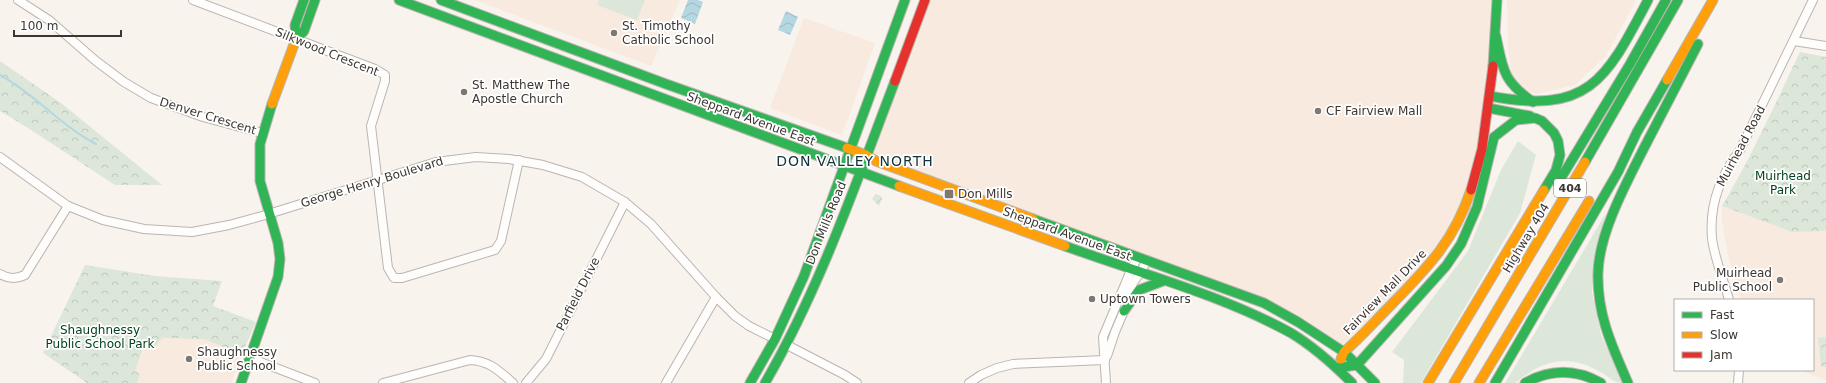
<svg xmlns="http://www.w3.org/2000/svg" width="1826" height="383" viewBox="0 0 1826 383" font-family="'DejaVu Sans',sans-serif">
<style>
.built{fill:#f8eade}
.grass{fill:#dce7da}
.park{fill:url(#park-crowns)}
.garden{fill:url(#garden-furrows)}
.water{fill:url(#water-waves)}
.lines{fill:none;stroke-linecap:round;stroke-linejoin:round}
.stream{stroke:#b5d7e2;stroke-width:2}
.street-casing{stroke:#bbb5b0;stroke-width:10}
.fast-casing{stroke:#bbb5b0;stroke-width:11}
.slow-casing{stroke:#bbb5b0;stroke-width:11}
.jam-casing{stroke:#bbb5b0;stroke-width:11}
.street{stroke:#fefdfc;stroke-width:8}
.fast{stroke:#30b455;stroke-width:9}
.slow{stroke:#ff9f0a;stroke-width:9}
.jam{stroke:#e5322d;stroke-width:9}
.poi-dot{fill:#7e7873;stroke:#fff;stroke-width:1.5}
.labels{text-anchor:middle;stroke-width:3.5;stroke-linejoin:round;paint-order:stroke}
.shield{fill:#fff;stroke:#767270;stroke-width:1}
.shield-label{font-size:11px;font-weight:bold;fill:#3c3632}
.poi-label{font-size:12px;fill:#3c3632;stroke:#fff;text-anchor:start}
.street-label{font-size:12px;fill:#3c3632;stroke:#fff}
.park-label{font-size:12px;fill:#00431e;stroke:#fff}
.quarter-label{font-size:14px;letter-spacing:1px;fill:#113339;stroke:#fff}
</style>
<defs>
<pattern id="park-crowns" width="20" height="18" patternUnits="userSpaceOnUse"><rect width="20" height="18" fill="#dce7da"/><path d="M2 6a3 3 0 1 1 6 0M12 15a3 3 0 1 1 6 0" fill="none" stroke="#bec7bc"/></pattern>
<pattern id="garden-furrows" width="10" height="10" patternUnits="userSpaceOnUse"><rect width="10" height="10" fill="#dce7da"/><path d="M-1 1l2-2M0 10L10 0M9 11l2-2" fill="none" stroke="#bec7bc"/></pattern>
<pattern id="water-waves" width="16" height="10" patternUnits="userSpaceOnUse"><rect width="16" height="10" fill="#b5d7e2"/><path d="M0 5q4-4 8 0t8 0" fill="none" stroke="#9db9c2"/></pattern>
</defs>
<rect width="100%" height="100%" fill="#f9f3ed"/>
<g class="built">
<polygon points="475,0 680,0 651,66"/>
<polygon points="925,0 1497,0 1480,153 1454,231 1344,352 1298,322 866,155"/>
<polygon points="1507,0 1634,0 1636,1 1605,57 1575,85 1536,94 1519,87 1512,78 1508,46"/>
<polygon points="804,18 875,43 842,135 770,108"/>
<polygon points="1722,206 1792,232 1826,231 1826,380 1799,370 1813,370 1813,300 1741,300 1729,260 1722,221"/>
<polygon points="162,338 203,339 242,354 231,383 137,383 140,374 134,371 145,341"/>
</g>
<g class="grass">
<polygon points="599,0 645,0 637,20 597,5"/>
<polygon points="1518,141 1536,155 1520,213 1421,383 1403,383 1404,360 1392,352 1468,251 1501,170"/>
<path d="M1606,213L1595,257L1592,292L1601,335L1624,383C1613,383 1611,378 1602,373C1569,353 1544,359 1515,383H1505Z"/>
</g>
<g class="park">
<path d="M1800,52L1826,57V231L1792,232L1722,206C1752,156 1775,104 1800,52Z"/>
<polygon points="0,61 61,103 162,185 115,185 28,128 0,111"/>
<polygon points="85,265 155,276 222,281 213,306 256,322 242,354 203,339 162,338 155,347 145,342 135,371 140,374 137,383 87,383 43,353"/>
<polygon points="1826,337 1826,367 1821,366 1818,338"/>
</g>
<polygon class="garden" points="876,194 881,196 882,199 879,206 872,199"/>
<g class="water">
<polygon points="688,0 698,0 703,2 695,24 681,18"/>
<polygon points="786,11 798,17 790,35 778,30"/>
</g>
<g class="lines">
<path class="stream" d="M0,75C35,94 61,126 96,144"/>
<defs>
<g id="street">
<polyline points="18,0 49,20 96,61 124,82 151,98 203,117 262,133"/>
<polyline points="193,0 375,69 385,75 385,81 371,126 388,268 394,278 402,278 495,250 501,241 519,160"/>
<polyline points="1794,41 1826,46"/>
<polyline points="0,157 68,206 103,220 144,229 192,232 229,225 262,216 436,162 476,157 509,159 543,165 582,177 625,202 651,224 716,297 735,316 749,326 775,339"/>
<path d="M0,274C9,279 15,279 25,275L68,206"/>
<path d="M1729,300C1724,281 1714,257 1712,238C1709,204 1720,176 1740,150L1813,0"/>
<polyline points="787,345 845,375 857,383"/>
<polyline points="1107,356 1115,332 1124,311 1133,283 1140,273 1147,260"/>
<polyline points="250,358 315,383"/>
<path d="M383,383L470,360C490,361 499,371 513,383"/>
<polyline points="526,383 546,359 625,202"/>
<polyline points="666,383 716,297"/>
<polyline points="969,383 981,375 997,368 1013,364 1105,360"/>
<polyline points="1106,383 1103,337 1131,270 1138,257"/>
<polyline points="1738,383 1739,370"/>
</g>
<g id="fast">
<polyline points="399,0 899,186"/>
<polyline points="441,0 666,84 847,148"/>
<path d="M1496,36C1503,70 1503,81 1533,102"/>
<polyline points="296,39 304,31 315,0"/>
<polyline points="296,39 295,25 304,0"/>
<polyline points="1493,66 1497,0"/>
<path d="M1490,96C1589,115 1606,80 1648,0"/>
<polyline points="1488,108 1530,116"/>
<polyline points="1585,162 1678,0"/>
<polyline points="1558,183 1630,64 1666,0"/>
<polyline points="1033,219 1264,303 1298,322 1344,352 1375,383"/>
<path d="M1065,246C1139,273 1222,295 1291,333C1311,345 1336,367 1352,383"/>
<polyline points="1124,311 1139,290 1163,281"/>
<polyline points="1337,368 1357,365 1446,266 1461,244 1477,207 1494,137 1516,120 1535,118 1542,121 1554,133 1558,141 1560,155 1556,170 1544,190"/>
<polyline points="241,383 278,277 280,259 278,243 260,181 260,144 272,104"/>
<polyline points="750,383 775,339 804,276 905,0"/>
<path d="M765,383C820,288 856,183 895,81"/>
<polyline points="1495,383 1618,172 1637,132 1667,80"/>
<path d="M1525,383C1550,369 1576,369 1601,383"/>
<path d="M1628,383C1612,346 1597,315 1598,273C1599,232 1627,182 1645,146C1663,112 1680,78 1698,44"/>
</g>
<g id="slow">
<polyline points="1667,80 1713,0"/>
<polyline points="272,104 296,39"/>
<polyline points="847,148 866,155 876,161 1033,219"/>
<polyline points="899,186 1065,246"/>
<path d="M1341,359L1344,352C1361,337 1376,320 1392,304C1428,267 1454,241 1471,190"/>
<polyline points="1428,383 1544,190"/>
<polyline points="1454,383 1585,162"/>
<polyline points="1479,383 1589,201"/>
</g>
<g id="jam">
<polyline points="895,81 925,0"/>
<polyline points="1471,190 1482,149 1493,66"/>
</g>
</defs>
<use href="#street" class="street-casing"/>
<use href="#fast" class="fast-casing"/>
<use href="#slow" class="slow-casing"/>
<use href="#jam" class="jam-casing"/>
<use href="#street" class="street"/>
<use href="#fast" class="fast"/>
<use href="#slow" class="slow"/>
<use href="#jam" class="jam"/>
</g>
<g class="poi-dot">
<circle cx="614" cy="33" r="4"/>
<circle cx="464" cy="92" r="4"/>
<circle cx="1318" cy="111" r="4"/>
<rect x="944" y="189" width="10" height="10" rx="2"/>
<circle cx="1780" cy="280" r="4"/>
<circle cx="1092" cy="299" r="4"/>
<circle cx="189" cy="359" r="4"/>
</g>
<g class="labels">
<rect class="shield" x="1554" y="179" width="32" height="18" rx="3"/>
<g class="shield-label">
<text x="1570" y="192">404</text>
</g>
<g class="poi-label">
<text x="622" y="30">St. Timothy<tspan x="622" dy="14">Catholic School</tspan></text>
<text x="472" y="89">St. Matthew The<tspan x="472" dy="14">Apostle Church</tspan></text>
<text x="1326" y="115">CF Fairview Mall</text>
<text x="958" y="198">Don Mills</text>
<text x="1772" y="277" text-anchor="end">Muirhead<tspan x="1772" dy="14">Public School</tspan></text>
<text x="1100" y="303">Uptown Towers</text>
<text x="197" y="356">Shaughnessy<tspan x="197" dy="14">Public School</tspan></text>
</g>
<g class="street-label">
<text transform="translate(327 52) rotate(22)" y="4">Silkwood Crescent</text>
<text transform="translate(208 116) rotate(17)" y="4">Denver Crescent</text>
<text transform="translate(751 119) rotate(20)" y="4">Sheppard Avenue East</text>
<text transform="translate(1741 146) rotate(-62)" y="4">Muirhead Road</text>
<text transform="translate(372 182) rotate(-17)" y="4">George Henry Boulevard</text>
<text transform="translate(826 223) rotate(-68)" y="4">Don Mills Road</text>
<text transform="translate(1067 234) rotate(20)" y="4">Sheppard Avenue East</text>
<text transform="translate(1526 238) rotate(-59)" y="4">Highway 404</text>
<text transform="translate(1385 292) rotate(-46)" y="4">Fairview Mall Drive</text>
<text transform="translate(578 294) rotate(-63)" y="4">Parfield Drive</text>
</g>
<g class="park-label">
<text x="1783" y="180">Muirhead<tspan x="1783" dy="14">Park</tspan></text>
<text x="100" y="334">Shaughnessy<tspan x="100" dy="14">Public School Park</tspan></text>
</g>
<g class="quarter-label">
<text x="855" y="166">DON VALLEY NORTH</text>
</g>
</g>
<rect x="1674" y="299" width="140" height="72" fill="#ffffff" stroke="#b1afad"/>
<rect x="1682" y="312" width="20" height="6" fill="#30b455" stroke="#b1afad"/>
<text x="1710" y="319" font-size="12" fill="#3c3632">Fast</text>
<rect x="1682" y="332" width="20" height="6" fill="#ff9f0a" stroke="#b1afad"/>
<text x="1710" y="339" font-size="12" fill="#3c3632">Slow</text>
<rect x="1682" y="352" width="20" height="6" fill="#e5322d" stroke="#b1afad"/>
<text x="1710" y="359" font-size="12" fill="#3c3632">Jam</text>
<path d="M14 30v6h107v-6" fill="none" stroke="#3c3632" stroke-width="2"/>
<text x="20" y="30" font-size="12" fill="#3c3632" stroke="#ffffff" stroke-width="3" paint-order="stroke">100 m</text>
</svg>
